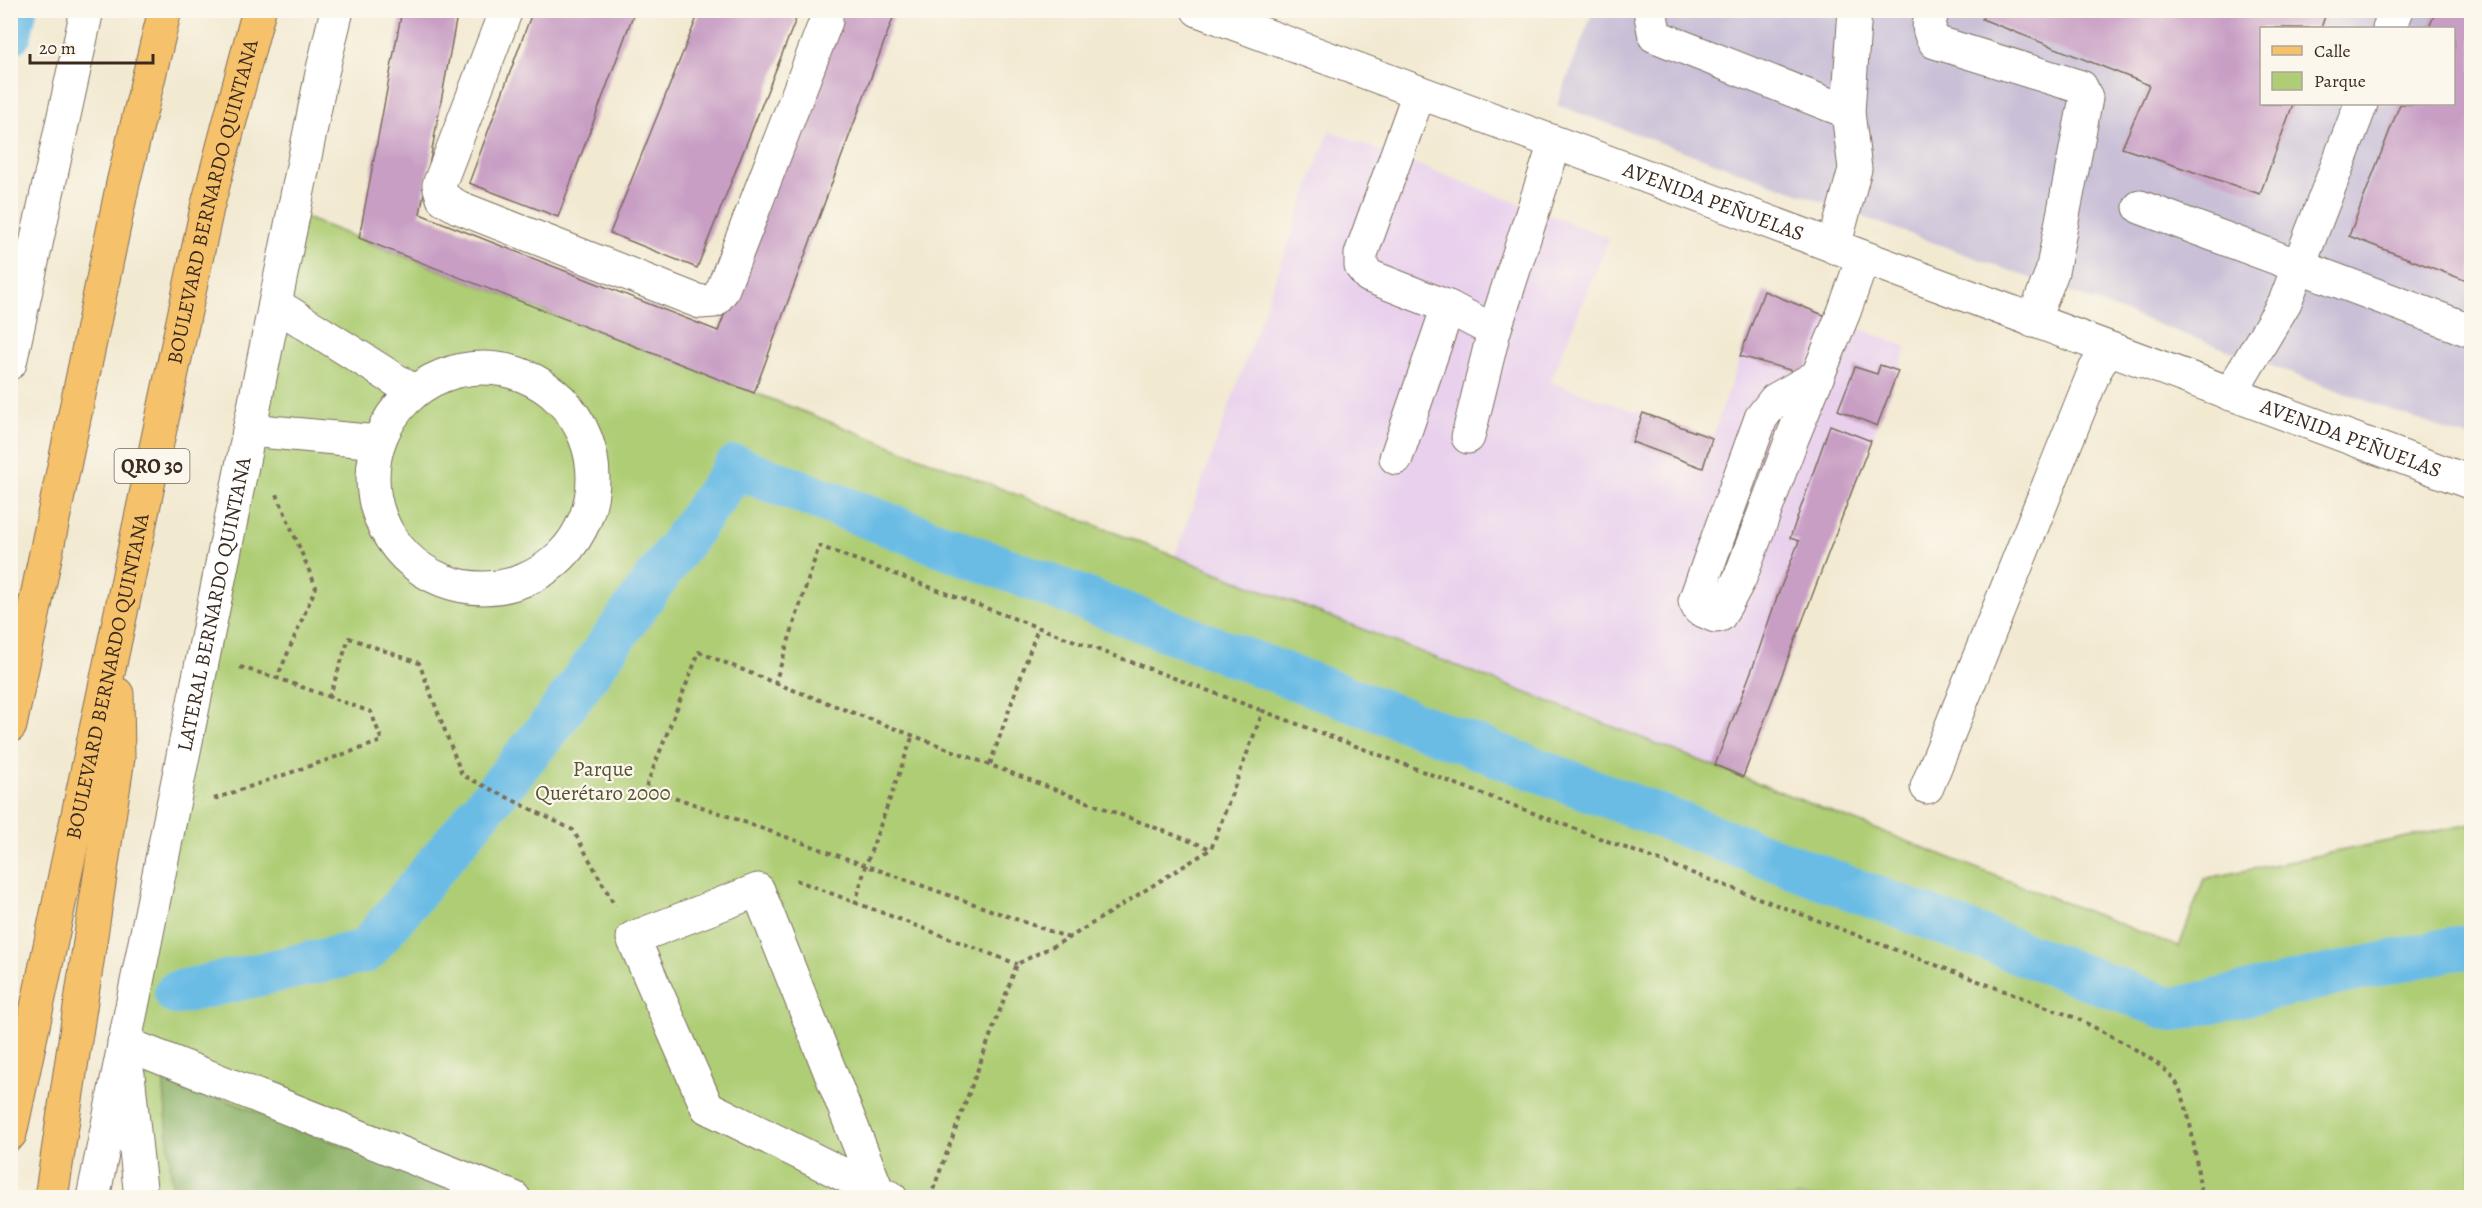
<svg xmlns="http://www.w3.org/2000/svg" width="2482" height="1208" viewBox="0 0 2482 1208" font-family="Alegreya,serif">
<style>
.built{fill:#e9d1ed}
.industrial{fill:#c9bfd7;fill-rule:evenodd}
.green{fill:#aecd74;stroke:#747c49;stroke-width:1.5}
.forest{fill:#8ab066;stroke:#626d42;stroke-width:1.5}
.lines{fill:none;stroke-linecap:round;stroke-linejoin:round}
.canal{stroke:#6abce5;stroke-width:44}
.building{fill:#c89ec4}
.minor-casing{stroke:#7b6d5d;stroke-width:35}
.major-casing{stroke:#7b6d5d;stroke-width:35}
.path{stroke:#7b6d5d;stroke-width:4;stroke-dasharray:4.5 4.5;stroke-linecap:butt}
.minor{stroke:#fff;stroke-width:33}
.major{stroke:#f5c16b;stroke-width:33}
.labels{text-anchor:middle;stroke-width:4.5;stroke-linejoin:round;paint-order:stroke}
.shield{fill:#fbf7ec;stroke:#75685c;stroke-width:1.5}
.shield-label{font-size:20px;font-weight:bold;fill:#3b2a1e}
.street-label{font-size:21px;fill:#3b2a1e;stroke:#fbf7ec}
.park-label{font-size:21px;fill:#585334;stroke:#fbf7ec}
</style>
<rect width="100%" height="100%" fill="#fbf7ec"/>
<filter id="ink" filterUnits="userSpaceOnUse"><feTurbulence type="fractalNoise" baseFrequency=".0167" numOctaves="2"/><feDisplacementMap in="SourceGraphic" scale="12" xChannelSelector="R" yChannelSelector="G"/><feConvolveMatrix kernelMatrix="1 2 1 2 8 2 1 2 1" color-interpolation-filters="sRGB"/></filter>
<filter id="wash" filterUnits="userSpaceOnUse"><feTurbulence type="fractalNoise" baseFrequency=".008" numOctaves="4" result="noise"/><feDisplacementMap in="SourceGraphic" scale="24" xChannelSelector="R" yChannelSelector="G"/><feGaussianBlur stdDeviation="1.35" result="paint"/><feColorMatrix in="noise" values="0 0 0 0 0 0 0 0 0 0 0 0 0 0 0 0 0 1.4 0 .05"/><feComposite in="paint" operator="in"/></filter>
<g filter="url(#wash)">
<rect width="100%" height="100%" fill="#f2e9d1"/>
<polygon class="built" points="1329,131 1609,238 1550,382 1712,438 1764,291 1907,347 1743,777 1175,556"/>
<path class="industrial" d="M1593,11H2471V439L1557,105ZM2262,28H2454V104H2262Z"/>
<polygon class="green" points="293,213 2179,947 2204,879 2471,824 2471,1197 122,1198 133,1146 124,1043"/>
<polygon class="forest" points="163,1076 475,1197 173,1197"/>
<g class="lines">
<g class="canal">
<polyline points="10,33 15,10"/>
<polyline points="176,993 366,951 551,725 736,467 2173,1010 2451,949 2472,947"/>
</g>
</g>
<g id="blocks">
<g class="building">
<polygon points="402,10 458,10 420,214 718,331 844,10 896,10 754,393 359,238"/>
<polygon points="533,10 635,10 558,217 469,183"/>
<polygon points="700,10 775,10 796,19 697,268 610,233"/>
<polygon points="1986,10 2327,10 2321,28 2262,28 2262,104 2293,104 2260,194 2122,148 2149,85 1982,19"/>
<polygon points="2436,10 2472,10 2472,283 2349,236 2400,104 2454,104 2454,28 2429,28"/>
<polygon points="1764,291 1826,316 1804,374 1740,356"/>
<polygon points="1880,365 1898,371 1877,426 1838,410 1855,367 1877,374"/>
<polygon points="1643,413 1712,438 1703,468 1632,442"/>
<polygon points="1830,425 1871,441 1743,777 1715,765 1754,664 1777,597 1799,541 1790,538"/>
</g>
</g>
</g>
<g filter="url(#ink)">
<use href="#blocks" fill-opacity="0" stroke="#7b6d5d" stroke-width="1.5"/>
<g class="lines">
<defs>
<g id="minor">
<polyline points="506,10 439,185 443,198 458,207 700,302 714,301 722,291 826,21 826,10"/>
<path id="s1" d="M1198,10L2472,483"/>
<polyline points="1653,10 1651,16 1655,36 1848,112"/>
<path d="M1933,10C1928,24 1927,30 1935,42L2081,87L2086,98L2052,272L2033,321"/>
<polyline points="2389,28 2396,10"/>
<polyline points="2140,207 2472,331"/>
<polyline points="1834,247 1855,169 1848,112 1855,10"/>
<polyline points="275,304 413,391"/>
<polyline points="1448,307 1494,331 1468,437"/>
<polyline points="1494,331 1555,143"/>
<polyline points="10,363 87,10"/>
<circle cx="483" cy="478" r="110"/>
<polyline points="1816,377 1775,400 1761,418 1695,601 1699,609 1715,616 1720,615 1740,578 1793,436 1844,312 1863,258"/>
<polyline points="2230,394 2285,302 2361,104"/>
<polyline points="249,430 378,442"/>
<polyline points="1396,458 1448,307 1369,276 1361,266 1361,254 1419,93"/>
<polyline points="1927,787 2095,370 2108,349"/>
<polyline points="124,1043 514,1198"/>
<polyline points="128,1074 141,1198"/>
<polyline points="877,1190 758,890 633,938 707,1107 891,1198"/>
<path id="s2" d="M93,1198L322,73L337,10"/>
</g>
<g id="major">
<polyline points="10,726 123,183 165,10"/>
<path id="s3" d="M10,1134L207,208L259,10"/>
<polyline points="51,1198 118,758 117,694"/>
</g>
</defs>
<use href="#minor" class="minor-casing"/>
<use href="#major" class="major-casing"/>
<g class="path">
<polyline points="240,667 277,678"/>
<polyline points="775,683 1211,849"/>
<polyline points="329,698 349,638 419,663 462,775 573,830 615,906"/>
<polyline points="990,764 1038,628"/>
<polyline points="214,799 382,741 371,712 277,678 316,587 276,492"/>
<polyline points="796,880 1017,964"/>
<polyline points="855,904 866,865 913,735"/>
<polyline points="1069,938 646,787 699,652 775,683 819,546 1263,711"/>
<path d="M930,1198L1017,964L1069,938L1211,849L1263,711L2076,1018C2102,1032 2163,1059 2177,1084C2192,1112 2196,1165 2202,1198"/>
</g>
<use href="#minor" class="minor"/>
<use href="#major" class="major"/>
</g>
</g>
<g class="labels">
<rect class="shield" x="114.5" y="449" width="75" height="34" rx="4.5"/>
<g class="shield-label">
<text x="152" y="473">QRO 30</text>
</g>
<g class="street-label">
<text dy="7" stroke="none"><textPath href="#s3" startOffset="954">BOULEVARD BERNARDO QUINTANA</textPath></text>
<text dy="7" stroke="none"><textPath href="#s1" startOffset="550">AVENIDA PEÑUELAS</textPath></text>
<text dy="7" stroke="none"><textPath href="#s1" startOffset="1230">AVENIDA PEÑUELAS</textPath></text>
<text dy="7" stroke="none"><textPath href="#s2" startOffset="606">LATERAL BERNARDO QUINTANA</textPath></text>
<text dy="7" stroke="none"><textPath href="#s3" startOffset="468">BOULEVARD BERNARDO QUINTANA</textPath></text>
</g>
<g class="park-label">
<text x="603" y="776">Parque<tspan x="603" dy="24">Querétaro 2000</tspan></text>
</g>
</g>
<rect width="2482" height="1208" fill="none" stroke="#fbf7ec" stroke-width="36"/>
<rect x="2260" y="27" width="195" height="78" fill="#fbf7ec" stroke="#aea59a" stroke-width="1.5"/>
<rect x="2272" y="46" width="30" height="9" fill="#f5c16b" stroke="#aea59a" stroke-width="1.5"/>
<text x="2314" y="57" font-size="18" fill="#3b2a1e">Calle</text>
<rect x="2272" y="72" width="30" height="18" fill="#aecd74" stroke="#aea59a" stroke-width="1.5"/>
<text x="2314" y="87" font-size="18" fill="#3b2a1e">Parque</text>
<path d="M30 54v9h123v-9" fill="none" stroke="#3b2a1e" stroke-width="3"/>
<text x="39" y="54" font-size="18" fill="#3b2a1e" stroke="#fbf7ec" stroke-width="4.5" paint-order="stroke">20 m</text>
</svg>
